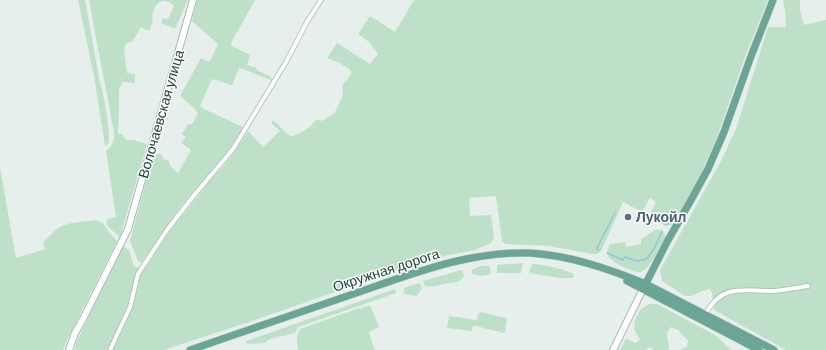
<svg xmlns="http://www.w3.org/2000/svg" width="826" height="350" viewBox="0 0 826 350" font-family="Barlow,sans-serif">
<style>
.green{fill:#bfe0c8}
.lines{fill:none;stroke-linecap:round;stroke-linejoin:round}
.stream{stroke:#8ec9d4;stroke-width:1.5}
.street-casing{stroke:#a8b8b2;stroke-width:5.5}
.secondary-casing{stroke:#a4bbb3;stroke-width:8}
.primary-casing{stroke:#c2cac8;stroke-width:8}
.street{stroke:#fff;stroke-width:4}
.secondary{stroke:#fff;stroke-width:6}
.primary{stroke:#6aa596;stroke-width:7}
.service-dot{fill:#5c6f8a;stroke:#f7fbf9;stroke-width:1.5}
.labels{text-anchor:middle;stroke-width:3;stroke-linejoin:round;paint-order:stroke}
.street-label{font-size:14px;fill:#24423a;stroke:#f7fbf9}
.service-label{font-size:14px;font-weight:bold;fill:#4e5e75;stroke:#f7fbf9;text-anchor:start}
</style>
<rect width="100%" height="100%" fill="#e6efeb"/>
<g class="green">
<path d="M78,0H85L98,72C98,78 102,87 103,94C106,110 109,125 109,142L107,145L105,146L94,76Z"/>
<path d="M89,0H188L175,29L161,23L163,18L168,19L174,6C171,3 169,2 165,1C157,0 153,10 152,17L153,18L150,30H146L141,27L132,42H129L125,45L124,50L127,73L135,74V83L123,82L119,89V106L118,134H122L126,140H133L147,144L120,237L108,227L106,222L108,219L116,217L106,151C113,146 114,141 114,133L105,84L103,75Z"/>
<path d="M197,0H255L231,43L232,46L250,55L247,65L257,68L256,70L268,75L273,79L270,80L243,69L239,68L232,85L212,79L200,106L204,109L243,127V129C226,156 205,179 184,203C168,222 156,244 141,263L138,261L130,241L153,156L159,154L162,155L163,159L169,161C168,166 175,170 178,173L191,150L181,143L186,137L182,134L188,124H192L198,113L192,106L180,96L201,58L207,61H210L218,44L192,21Z"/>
<path d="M414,0H768L745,57L716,140L699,178L688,199L671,225C663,227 655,220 649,216L656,202L650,198L642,212L623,202L602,249C599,254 597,254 592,254L549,246L505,244L502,241L496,196L469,198L470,216L491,215L494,237L491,243L475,250L449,255L387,274L252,321L164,350H113L117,341L112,340L107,350H75L76,343L123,246L129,250L134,266L144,270L169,232L203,190L209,181L221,169L235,151L248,131L263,147L280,131L271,123L273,120L290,136C301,135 310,127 317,119L321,121L325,119L333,114H334L343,95L342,86L351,74V70L338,62L327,58L337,43L370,64L378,54L369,42L358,34L370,16L395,32Z"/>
<polygon points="783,0 800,0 800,10 804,25 826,20 826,350 786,350 714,310 712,293 710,289 702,291 691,296 685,296 662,281 660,270 721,161 736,129 768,27 786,27 785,11"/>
<path d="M0,167L16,258L45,249L43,243C47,239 55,230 60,227C69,222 85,222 96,220L103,223L109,232L117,241L66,342L63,350H0Z"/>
<path d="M655,230C661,229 666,232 665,238C660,246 650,269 641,272C636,274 610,262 608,256C606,252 608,248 610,244L625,242L626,247L641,244V239Z"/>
<polygon points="523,263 521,273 497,273 497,265"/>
<path d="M532,264C547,265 560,268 574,274L573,278H559L529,273Z"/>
<polygon points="480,266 489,266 491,271 489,275 481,276 472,274 472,270"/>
<path d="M462,270L464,277L458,282C447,282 436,288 425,286L423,281Z"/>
<polygon points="420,283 422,288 417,296 404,294 404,288"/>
<polygon points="395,289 396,293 298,327 295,333 270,339 264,343 250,344 246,343 246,341"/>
<polygon points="649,304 657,304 715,335 731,350 680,350 687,347 688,341 678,330 671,327 667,333 669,350 654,350 650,347 645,350 620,350 626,338 635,343 640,340 634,329 635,320 640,310"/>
<path d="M370,305L379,327L369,332C371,338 372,345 375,350H299C296,343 296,336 300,329L359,308L360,309Z"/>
<polygon points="481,312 506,318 507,319 505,332 503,333 476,326 473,326 472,331 447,328 449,316 477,320 478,314"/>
</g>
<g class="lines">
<g class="stream">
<polyline points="665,225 667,224 671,223 673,219"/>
<polyline points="599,250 597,250 597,248 615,213"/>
<polyline points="607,253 623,260 625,257 637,261 644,260 647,259 655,247 662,231"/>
</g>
<defs>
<g id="street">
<path d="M705,315C722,283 743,291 773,291C785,290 796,288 808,286"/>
<polyline points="110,350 130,307 138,274 167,230 191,199 233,149 286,62 307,22 321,0"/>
</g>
<g id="secondary">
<polyline points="69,350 75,333 83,319 128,229 193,0"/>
<polyline points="613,350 643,289"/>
</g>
<g id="primary">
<polyline points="627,281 759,350"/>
<polyline points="643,289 667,242 691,200 708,169 724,132 750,59 773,0"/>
<path d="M190,350C246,331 303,311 359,292C414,273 470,251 529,253C569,255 609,269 646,284L774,350"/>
</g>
</defs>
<use href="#street" class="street-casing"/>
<use href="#secondary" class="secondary-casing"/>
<use href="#primary" class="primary-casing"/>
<use href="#street" class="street"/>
<use href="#secondary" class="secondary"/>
<use href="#primary" class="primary"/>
</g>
<circle class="service-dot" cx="628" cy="217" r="4"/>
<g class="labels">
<g class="street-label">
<text transform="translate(161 114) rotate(-74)" y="5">Волочаевская улица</text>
<text transform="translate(386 270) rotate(-18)" y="5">Окружная дорога</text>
</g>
<g class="service-label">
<text x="636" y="222">Лукойл</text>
</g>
</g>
</svg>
